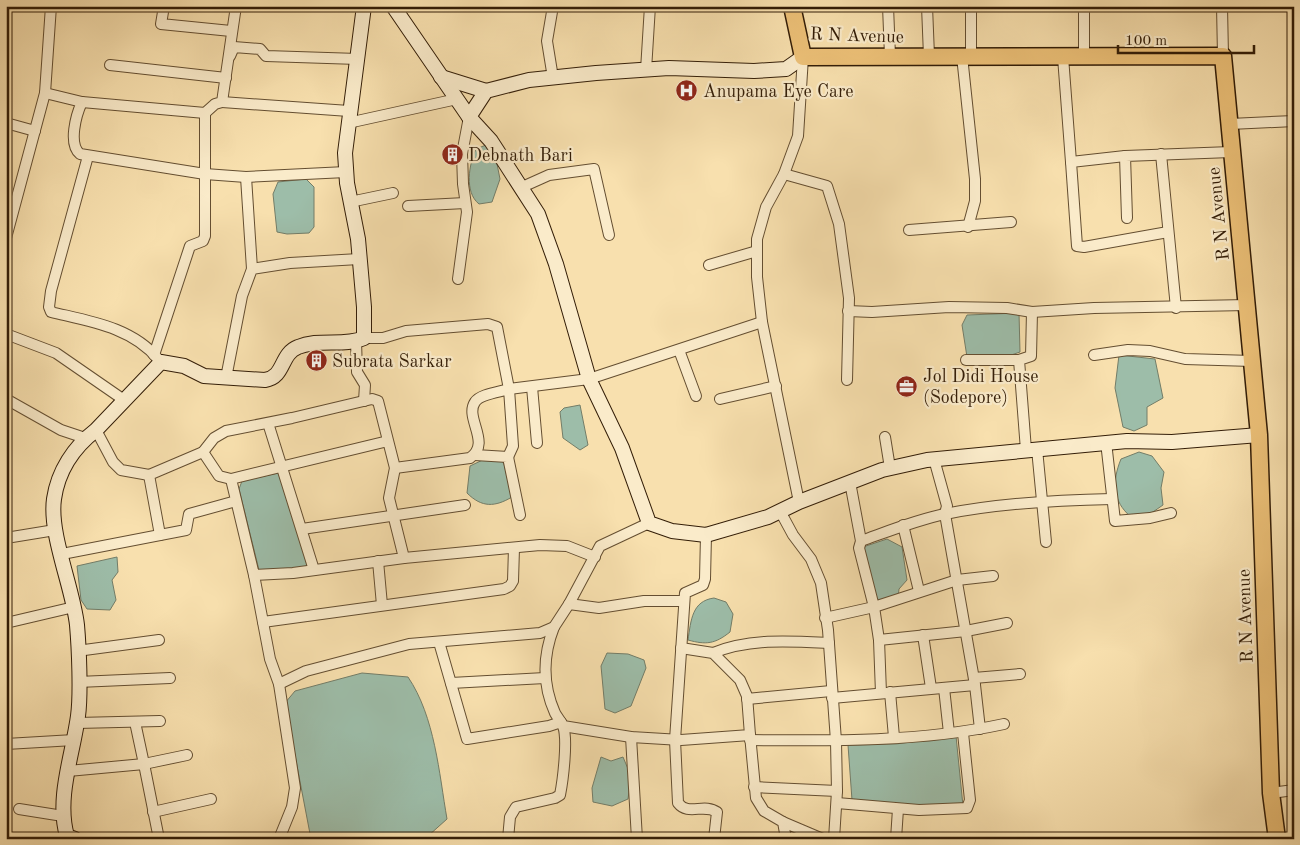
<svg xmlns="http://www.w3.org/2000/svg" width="1300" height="845" viewBox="0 0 1300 845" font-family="'Old Standard TT',serif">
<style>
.water{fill:#9dbda9;stroke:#737d68}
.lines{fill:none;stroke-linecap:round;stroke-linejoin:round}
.street-casing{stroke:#644e31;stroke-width:12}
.secondary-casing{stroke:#331d07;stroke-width:16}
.primary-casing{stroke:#331d07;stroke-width:19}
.street{stroke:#faebca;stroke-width:10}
.secondary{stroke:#faebca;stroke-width:14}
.primary{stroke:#ecc077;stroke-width:16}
.labels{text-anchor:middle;stroke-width:4.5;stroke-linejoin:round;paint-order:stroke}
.street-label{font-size:18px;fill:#331d07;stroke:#faebca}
.poi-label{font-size:18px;fill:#331d07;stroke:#faebca;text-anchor:start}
</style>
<rect width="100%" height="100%" fill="#f8e0ae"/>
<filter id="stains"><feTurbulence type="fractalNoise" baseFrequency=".004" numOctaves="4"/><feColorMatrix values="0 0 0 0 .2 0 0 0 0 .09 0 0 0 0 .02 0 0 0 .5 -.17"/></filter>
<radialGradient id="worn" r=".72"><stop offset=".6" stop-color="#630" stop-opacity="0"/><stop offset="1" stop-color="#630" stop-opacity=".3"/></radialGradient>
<g class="water">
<path d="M486,145L495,159L494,162L497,164L500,179L492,202L479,204C464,192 469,164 476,149Z"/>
<polygon points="306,179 314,187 314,227 309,233 287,234 277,232 273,194 278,182"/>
<polygon points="1019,313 1020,352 991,362 967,357 962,325 967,315"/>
<polygon points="1119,355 1155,359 1163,398 1147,407 1147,425 1134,431 1123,427 1115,388"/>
<polygon points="580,405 588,445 580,450 563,438 560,412 564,408"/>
<path d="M1139,452L1152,456L1164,472L1161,488L1163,505L1150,514L1131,517C1112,501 1112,481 1121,459Z"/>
<path d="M489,457L501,460L504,464L512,497C495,507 482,508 467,493L470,466Z"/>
<polygon points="278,473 286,477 311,559 307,567 263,572 259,570 239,489 242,481"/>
<polygon points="887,539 902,547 907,580 899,589 898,598 875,605 863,547"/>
<polygon points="117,557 118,572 112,580 116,600 110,610 87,609 81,600 77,566"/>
<path d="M714,598L726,602L733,614L730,632C715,644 706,645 688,640C691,620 692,601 714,598Z"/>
<polygon points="607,653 628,654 644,660 646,668 631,706 615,713 605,709 601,666"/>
<path d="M362,673L408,677C435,717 439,773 447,819L428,836L401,839H311L285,703L295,691Z"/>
<polygon points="956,736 963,806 908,806 852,800 848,745 896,744"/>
<polygon points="601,757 611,761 623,757 631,776 628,799 612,806 593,802 592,788"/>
</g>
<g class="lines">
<defs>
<g id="street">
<polyline points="164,6 161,24 231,31"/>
<polyline points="553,6 547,41 553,78"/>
<polyline points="888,6 890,56"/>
<polyline points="927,6 929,56"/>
<polyline points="971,6 971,56"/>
<polyline points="1222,6 1223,56"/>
<polyline points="230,56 234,47 260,49 266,56 358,59"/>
<polyline points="962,56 975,179 975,201 968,227"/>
<polyline points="1063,57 1071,162"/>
<polyline points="1084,57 1084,6"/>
<polyline points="110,65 226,78"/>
<polyline points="646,70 650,6"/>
<path d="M45,93L82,102C76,115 68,144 80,154L205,174L246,177L346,172"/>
<polyline points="82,102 205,113"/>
<polyline points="222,102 349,111"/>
<polyline points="6,123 35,131"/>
<polyline points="348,123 457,99"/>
<polyline points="1230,124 1294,121"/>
<polyline points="1161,154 1176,308"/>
<path d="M88,156L51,291L49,307L51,312C88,321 132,327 158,359"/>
<polyline points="1125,156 1071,162 1077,246 1084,247 1168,232"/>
<polyline points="784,174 827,186 839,224 849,298 847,380"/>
<polyline points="246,177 252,269"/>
<polyline points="520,188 549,175 594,169 609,235"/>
<polyline points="350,202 393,193"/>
<polyline points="408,206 465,203"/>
<polyline points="1127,218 1125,156 1231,152"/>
<polyline points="909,230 1011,222"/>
<polyline points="6,238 45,93 51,6"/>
<polyline points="709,265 757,251"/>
<polyline points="458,279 467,212 463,184 462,154 469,117"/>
<polyline points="848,311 872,312 949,307 1007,308 1032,312 1094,308 1247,305"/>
<polyline points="6,334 56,353 124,400"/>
<polyline points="364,338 383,338 406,331 488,324 497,327 509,389 589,379 762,322"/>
<polyline points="356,341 357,372 365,385 364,401"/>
<polyline points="679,350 696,396"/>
<polyline points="154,355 190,246 203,241 205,236 205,113 215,104 222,102 236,6"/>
<polyline points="1094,355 1128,350 1150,351 1185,359 1252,361"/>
<polyline points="966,360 1019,360"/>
<polyline points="226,378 242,296 252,269 290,263 359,259"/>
<polyline points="532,387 537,443"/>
<polyline points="6,399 61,430 85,438"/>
<polyline points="720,399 776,386"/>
<polyline points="268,423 314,570"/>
<polyline points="96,430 113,462 121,470 149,475"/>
<polyline points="885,437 890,468"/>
<polyline points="1106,442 1115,521 1150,518 1171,513"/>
<polyline points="1037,449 1046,542"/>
<polyline points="1026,450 1019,360 1031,356 1032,312"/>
<polyline points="203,452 219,476 231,479"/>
<polyline points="475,455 508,457 520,515"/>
<polyline points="934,459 947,506 945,514 975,685 980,729"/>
<path d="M395,468L470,458C492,443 464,418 475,402C480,394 500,392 509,389L513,446L508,457"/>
<polyline points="850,482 861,541 859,548 874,607 957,580 993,576"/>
<polyline points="799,502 762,322 757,277 757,239 766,207 784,174 798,136 803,57"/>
<polyline points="780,511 793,535 811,559 821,583 828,630 836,741 837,791 834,839"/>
<polyline points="903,525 919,591"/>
<polyline points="302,529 465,505"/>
<polyline points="160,535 186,530 189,514 236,501"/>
<path d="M706,535L705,579L703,585L685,593L675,740L678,803C688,816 704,803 717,812L714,839"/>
<polyline points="6,538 55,530"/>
<path d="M861,541C889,531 916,520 945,514C1000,503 1056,500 1112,499"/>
<polyline points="62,554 160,535 149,475 203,452 214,438 226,431 292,418 372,399 378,401 395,468 389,498 404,558 293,573 254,575 231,479 388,441"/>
<polyline points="404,558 540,545 567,546 595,557"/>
<polyline points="378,561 382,605"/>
<polyline points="254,575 270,659 279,684 295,788 292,807 279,839"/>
<polyline points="569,604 599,608 644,601 684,601"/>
<polyline points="825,618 874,607 879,640 881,693"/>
<polyline points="263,622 504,589 510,586 513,581 514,548"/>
<polyline points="6,623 74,607"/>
<polyline points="923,635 931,688"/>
<polyline points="879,640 966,631 1007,623"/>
<polyline points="439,642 467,739 549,726 561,722"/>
<polyline points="77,651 159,640"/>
<path d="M713,653C749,638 791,641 829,643"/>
<polyline points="974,678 1020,674"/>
<polyline points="78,682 170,678"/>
<polyline points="451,683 545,678"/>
<polyline points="279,684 306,671 409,644 540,633 554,627 569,604 600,546 649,523"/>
<polyline points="944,688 949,733"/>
<polyline points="890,692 894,737"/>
<polyline points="832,698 975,685"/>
<polyline points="747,699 831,691"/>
<polyline points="135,722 144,764 187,755"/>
<polyline points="77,723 160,721"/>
<polyline points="563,726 631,737 681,740 750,735 747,696 740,680 713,653 681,648"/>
<polyline points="750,735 756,798 764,811 783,822 786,839"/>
<polyline points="631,737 637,839"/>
<path d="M750,740C834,741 921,742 1004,724"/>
<polyline points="6,744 74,740"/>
<polyline points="68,771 144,764 159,839"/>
<polyline points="754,787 837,791"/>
<polyline points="1271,793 1294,790"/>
<polyline points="837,803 919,810 967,808 970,800 963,733"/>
<polyline points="19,809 63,816"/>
<polyline points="153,812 211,799"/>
<polyline points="783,822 823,839"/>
<polyline points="262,839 278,839"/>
<path d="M508,839L510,817L516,807L555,798L560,795C563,780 568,739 563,726C561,721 557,717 555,713C542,684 543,655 554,627"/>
<polyline points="896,839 898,809"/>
</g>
<g id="secondary">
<polyline points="393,6 469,117 491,141 538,214 556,264 589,379 622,448 649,523 672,531 706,535 768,517 799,502 882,470 927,460 1127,441 1172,442 1259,435"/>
<polyline points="441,77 486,91"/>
<polyline points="469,117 486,91 529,80 596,73 669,68 754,71 786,69 803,57"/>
<path d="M75,839L67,836C56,798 73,754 78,716C81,694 79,648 77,625C73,588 49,534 54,499C58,471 74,447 96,430L161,362L184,366L204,376L265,380C285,377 280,354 298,347C319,338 344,347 364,338V307L358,239L347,183L345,153L364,6"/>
</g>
<polyline id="primary" points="792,6 803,57 1223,56 1259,435 1271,793 1277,839"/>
</defs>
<use href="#street" class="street-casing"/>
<use href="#secondary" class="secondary-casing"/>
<use href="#primary" class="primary-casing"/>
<use href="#street" class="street"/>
<use href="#secondary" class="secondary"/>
<use href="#primary" class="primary"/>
</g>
<defs>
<symbol id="hospital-disc" viewBox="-11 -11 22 22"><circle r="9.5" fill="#8f2418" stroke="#faebca"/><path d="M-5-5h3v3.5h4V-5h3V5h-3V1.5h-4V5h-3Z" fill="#fff"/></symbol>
<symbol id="building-disc" viewBox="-11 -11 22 22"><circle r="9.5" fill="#8f2418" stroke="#faebca"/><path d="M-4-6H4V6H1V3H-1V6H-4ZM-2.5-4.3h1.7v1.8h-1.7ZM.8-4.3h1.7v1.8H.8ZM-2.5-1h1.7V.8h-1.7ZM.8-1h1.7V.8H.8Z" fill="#fff"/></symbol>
<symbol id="office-disc" viewBox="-11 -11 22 22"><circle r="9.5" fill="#8f2418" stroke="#faebca"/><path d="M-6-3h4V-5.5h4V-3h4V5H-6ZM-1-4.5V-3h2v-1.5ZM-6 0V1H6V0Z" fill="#fff"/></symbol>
</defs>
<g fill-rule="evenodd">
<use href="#hospital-disc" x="674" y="78" width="25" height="25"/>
<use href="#building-disc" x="440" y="142" width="25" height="25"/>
<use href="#building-disc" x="304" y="348" width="25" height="25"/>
<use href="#office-disc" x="894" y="374" width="25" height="25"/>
</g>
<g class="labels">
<g class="street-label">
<text transform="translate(857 35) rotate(2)" y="6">R N Avenue</text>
<text transform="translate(1218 214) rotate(-96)" y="6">R N Avenue</text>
<text transform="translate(1245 616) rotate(-92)" y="6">R N Avenue</text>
</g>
<g class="poi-label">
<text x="703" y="97">Anupama Eye Care</text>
<text x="468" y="161">Debnath Bari</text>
<text x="332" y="367">Subrata Sarkar</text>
<text x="923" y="382">Jol Didi House<tspan x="923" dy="21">(Sodepore)</tspan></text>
</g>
</g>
<rect width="1300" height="845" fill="none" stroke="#f8e0ae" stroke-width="25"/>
<rect x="8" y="8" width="1285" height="830" fill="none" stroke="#331d07" stroke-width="2.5"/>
<rect x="12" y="12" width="1275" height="820" fill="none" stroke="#331d07"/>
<path d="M1118 45v8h136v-8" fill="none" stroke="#331d07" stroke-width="2.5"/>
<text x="1125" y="45" font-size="15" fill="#331d07" stroke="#faebca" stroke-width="4" paint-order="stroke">100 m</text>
<rect width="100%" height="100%" filter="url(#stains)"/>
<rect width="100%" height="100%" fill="url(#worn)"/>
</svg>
